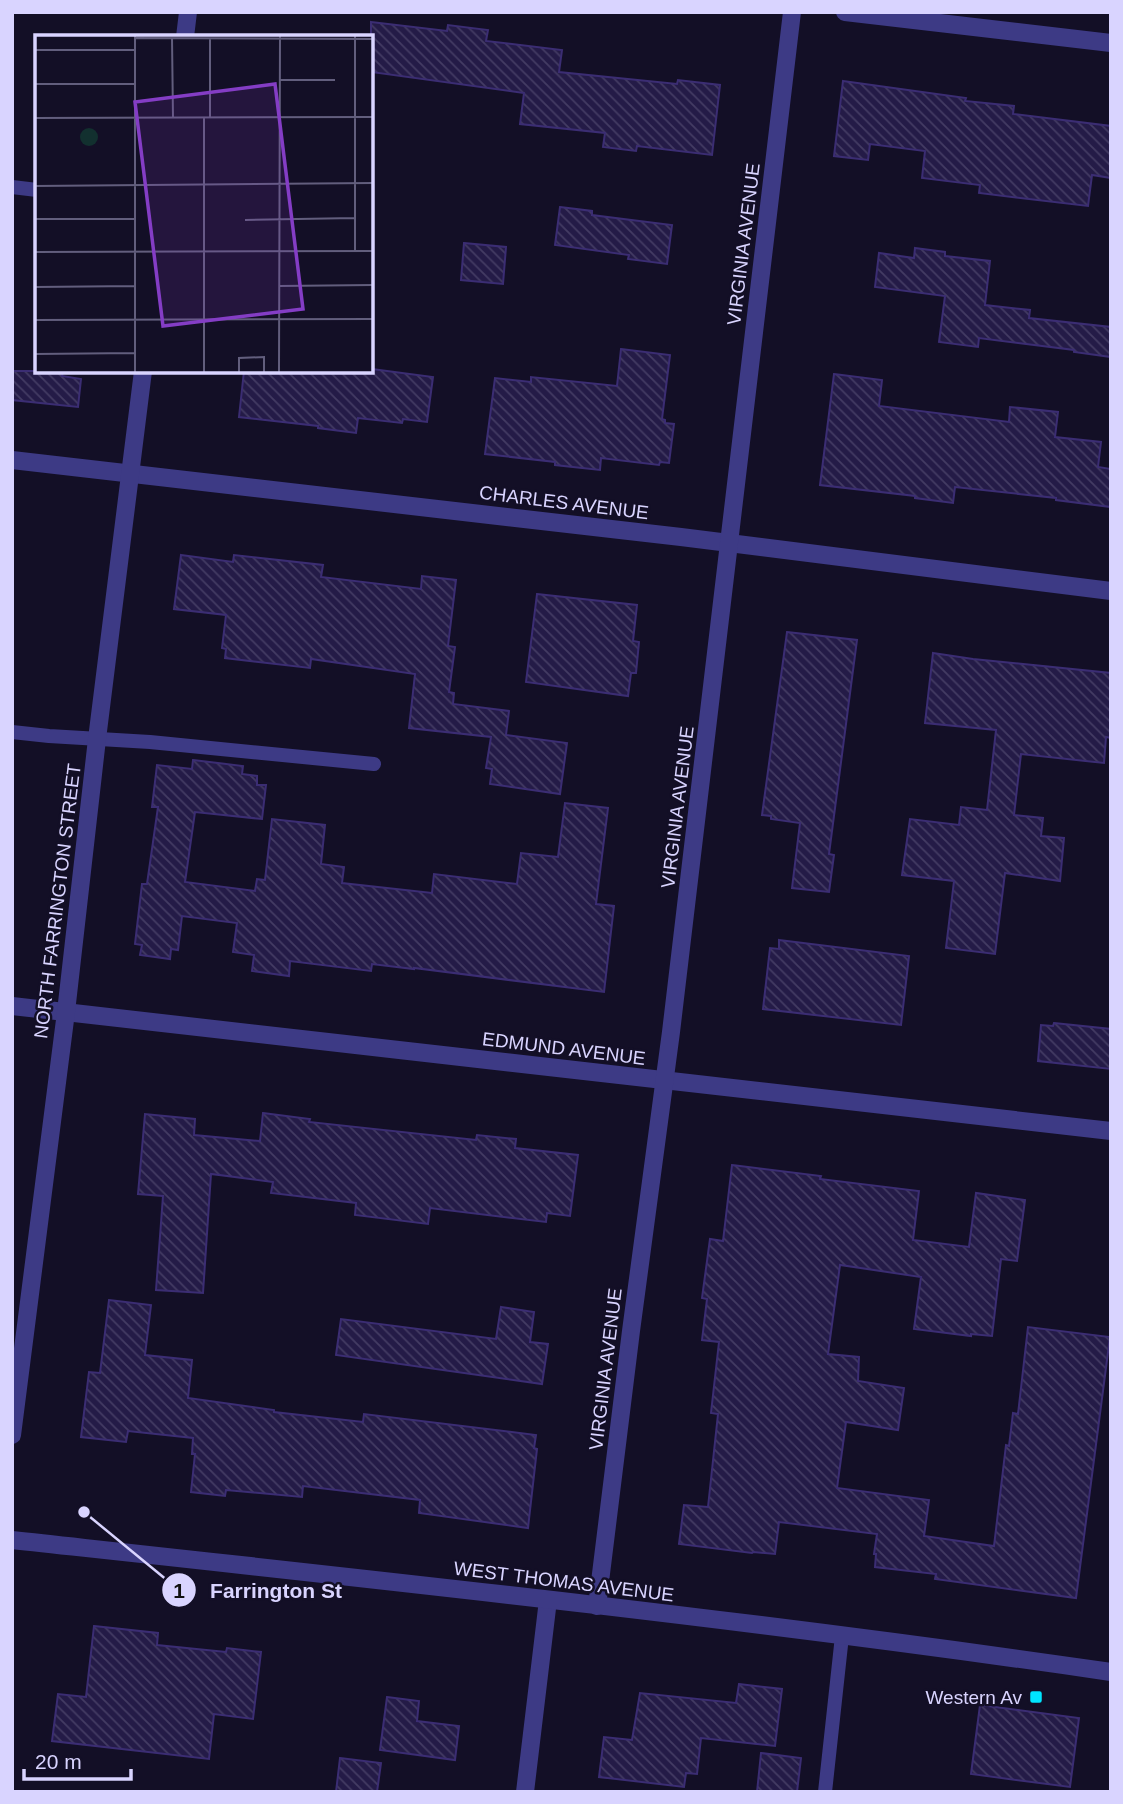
<svg xmlns="http://www.w3.org/2000/svg" width="1123" height="1804" viewBox="0 0 1123 1804" font-family="Helvetica,sans-serif">
<style>
.building{fill:url(#building-back-hatch);stroke:#3b2d73;stroke-width:2}
.lines{fill:none;stroke-linecap:round;stroke-linejoin:round}
.service{stroke:#3d3a85;stroke-width:14}
.minor{stroke:#3d3a85;stroke-width:18}
.tertiary{stroke:#3d3a85;stroke-width:18}
.poi-dot{fill:#00e5ff;stroke:#130f26;stroke-width:2.5}
.labels{text-anchor:middle;stroke-width:5;stroke-linejoin:round;paint-order:stroke}
.street-label{font-size:19px;fill:#d9d4ff;stroke:#130f26}
.poi-label{font-size:19px;fill:#d9d4ff;stroke:#130f26;text-anchor:end}
.inset-road{fill:none;stroke:#625e7d;stroke-width:2}
.view{fill:#843dc5;fill-opacity:0.15;stroke:#843dc5;stroke-width:3.5}
.inset-edge{fill:none;stroke:#d9d4ff;stroke-width:3.5}
.leader{fill:none;stroke:#d9d4ff;stroke-width:2.5}
.callout-dot{fill:#d9d4ff;stroke:#130f26;stroke-width:2.5}
.mark-label{font-size:21px;text-anchor:middle;font-weight:bold;fill:#111}
.callout-label{font-size:21px;text-anchor:middle;font-weight:bold;fill:#d9d4ff;stroke:#130f26;stroke-width:5;stroke-linejoin:round;paint-order:stroke}
</style>
<defs>
<pattern id="building-back-hatch" width="6" height="6" patternUnits="userSpaceOnUse" patternTransform="scale(1.75)"><rect width="6" height="6" fill="#241b47"/><path d="M-1 5l2 2M0 0l6 6M5-1l2 2" fill="none" stroke="#433b63"/></pattern>
</defs>
<rect width="100%" height="100%" fill="#130f26"/>
<g class="building">
<polygon points="371,22 447,31 448,25 488,30 486,41 562,50 559,72 677,84 678,80 720,85 712,155 637,146 636,151 603,147 605,133 520,124 524,93 371,72"/>
<polygon points="843,81 966,98 965,101 1014,106 1013,114 1111,126 1111,178 1092,175 1088,206 979,193 980,185 922,178 925,151 870,144 868,160 834,156"/>
<polygon points="560,207 592,211 592,215 672,225 667,264 628,259 629,255 555,245"/>
<polygon points="464,243 506,247 503,284 461,280"/>
<polygon points="915,248 945,252 945,256 990,261 985,305 1030,310 1029,318 1111,327 1111,357 1074,352 1074,350 979,338 978,347 939,342 945,296 875,287 879,253 914,258"/>
<polygon points="621,349 670,355 662,419 665,420 665,423 674,424 669,463 660,462 659,465 601,458 600,470 555,465 555,462 485,454 495,378 531,382 531,377 617,386"/>
<polygon points="372,369 433,377 427,422 403,419 402,423 358,418 356,433 318,428 318,426 239,417 244,371 371,371"/>
<polygon points="12,371 63,371 62,376 81,379 78,407 12,400"/>
<polygon points="834,374 882,380 879,406 1009,422 1010,407 1058,412 1055,437 1101,442 1098,467 1111,469 1111,507 1056,500 1056,498 955,487 953,503 915,498 915,496 820,485"/>
<polygon points="181,555 233,562 234,555 323,565 321,577 421,589 422,576 456,580 448,646 455,647 449,692 454,693 453,704 509,711 506,735 567,743 560,794 490,784 492,769 486,768 491,737 409,728 415,674 311,659 310,668 225,658 226,649 222,648 226,615 174,609"/>
<polygon points="537,594 637,605 633,641 639,642 636,673 631,673 628,696 526,682"/>
<polygon points="787,632 857,640 829,854 834,855 829,892 792,888 800,823 771,819 771,816 762,815"/>
<polygon points="933,653 973,659 1111,673 1111,738 1106,737 1104,763 1021,754 1014,815 1043,818 1041,836 1064,838 1060,881 1005,873 995,954 946,948 954,881 902,875 910,819 959,825 961,807 987,810 996,730 925,723"/>
<polygon points="193,760 243,766 242,774 257,776 257,785 266,785 262,819 195,812 185,882 255,891 257,879 265,880 272,819 325,825 321,864 344,867 342,883 432,893 434,874 517,884 521,853 558,857 565,803 608,808 596,904 614,906 604,992 414,968 414,969 372,964 371,971 290,961 289,976 252,971 254,955 233,952 237,923 182,916 178,950 171,949 170,959 140,955 142,945 135,944 142,884 147,884 158,807 152,807 157,765 192,769"/>
<polygon points="779,940 909,956 901,1025 763,1009 770,948 779,949"/>
<polygon points="1054,1023 1111,1029 1111,1069 1038,1061 1041,1025 1053,1026"/>
<polygon points="263,1113 310,1119 309,1122 476,1140 477,1135 516,1139 515,1148 578,1155 570,1216 547,1213 546,1222 430,1208 428,1224 355,1215 356,1203 271,1193 273,1182 211,1174 203,1293 156,1290 163,1196 138,1194 145,1114 195,1119 194,1135 260,1141"/>
<polygon points="732,1165 821,1176 820,1179 919,1191 913,1240 969,1247 976,1193 1025,1200 1017,1261 1001,1259 992,1336 971,1334 971,1336 914,1329 921,1277 840,1265 828,1354 859,1357 858,1381 904,1388 898,1430 846,1422 837,1488 929,1500 924,1536 994,1546 1006,1445 1009,1446 1013,1413 1018,1414 1028,1327 1110,1337 1076,1598 935,1579 936,1574 875,1567 876,1554 874,1554 877,1534 779,1522 775,1554 753,1552 752,1553 679,1544 684,1505 708,1507 718,1414 711,1413 719,1342 702,1340 707,1299 702,1298 710,1239 723,1241"/>
<polygon points="109,1300 151,1305 145,1355 192,1360 188,1398 274,1410 274,1412 363,1422 364,1414 536,1435 534,1448 537,1449 528,1528 419,1513 420,1500 303,1486 302,1497 226,1490 225,1496 191,1492 195,1454 192,1454 193,1438 128,1431 126,1442 81,1437 89,1372 100,1373"/>
<polygon points="501,1307 534,1312 530,1342 548,1344 542,1384 336,1355 341,1319 496,1339"/>
<polygon points="94,1626 158,1633 157,1645 226,1652 227,1648 261,1652 253,1719 214,1714 209,1759 52,1741 58,1694 86,1697"/>
<polygon points="739,1684 782,1689 775,1746 701,1738 697,1774 686,1773 684,1787 599,1777 604,1737 632,1740 640,1693 736,1703"/>
<polygon points="387,1697 419,1701 417,1721 459,1726 455,1760 380,1750"/>
<polygon points="980,1705 1079,1718 1070,1787 971,1774"/>
<polygon points="761,1753 801,1758 797,1792 757,1792"/>
<polygon points="340,1758 381,1763 377,1792 336,1792"/>
</g>
<g class="lines">
<g class="service">
<polyline points="12,187 37,190"/>
<polyline points="12,732 49,736 150,742 374,764"/>
<polyline points="825,1792 842,1636"/>
</g>
<g class="minor">
<polyline points="845,12 1111,43"/>
<polyline points="185,37 188,12"/>
<polyline points="12,460 681,537 1111,591"/>
<polyline points="12,1006 1111,1131"/>
<polyline points="12,1435 66,1012 97,739 143,371"/>
<polyline points="597,1606 631,1331 671,1032 792,12"/>
<polyline points="525,1792 548,1600"/>
</g>
<path class="tertiary" d="M12,1540C379,1580 746,1619 1111,1672"/>
</g>
<rect class="poi-dot" x="1029" y="1690" width="14" height="14" rx="3.5"/>
<g class="labels">
<g class="street-label">
<text transform="translate(743 244) rotate(-83)" y="7">VIRGINIA AVENUE</text>
<text transform="translate(564 502) rotate(7)" y="7">CHARLES AVENUE</text>
<text transform="translate(677 807) rotate(-83)" y="7">VIRGINIA AVENUE</text>
<text transform="translate(57 901) rotate(-83)" y="7">NORTH FARRINGTON STREET</text>
<text transform="translate(564 1048) rotate(7)" y="7">EDMUND AVENUE</text>
<text transform="translate(605 1369) rotate(-83)" y="7">VIRGINIA AVENUE</text>
<text transform="translate(564 1581) rotate(7)" y="7">WEST THOMAS AVENUE</text>
</g>
<g class="poi-label">
<text x="1022" y="1704">Western Av</text>
</g>
</g>
<g transform="translate(35 35)">
<rect width="338" height="338" fill="#130f26"/>
<path d="M45 102a9 9 0 1 1 18 0a9 9 0 1 1-18 0Z" fill="#12302f"/>
<path class="inset-road" d="M100,0V337M320,0V216M101,3L338,4M137,3L138,83M175,4V83M0,15H100M245,45H300M0,49H100M0,83L338,82M169,83V337M0,151L338,148M0,184H100M210,185L320,183M0,217L338,216M244,251L338,250M0,252L100,251M0,285L338,284M0,319L100,318M204,337V323L229,322V337M244,337L245,0"/>
<path class="view" d="M240,49L268,274L128,291L100,67Z"/>
<rect width="338" height="338" class="inset-edge"/>
</g>
<path class="leader" d="M84 1512L179 1590"/>
<g class="callout-dot">
<circle cx="84" cy="1512" r="7"/>
<circle cx="179" cy="1590" r="18"/>
</g>
<g class="mark-label">
<text x="179" y="1598">1</text>
</g>
<g class="callout-label">
<text x="276" y="1598">Farrington St</text>
</g>
<rect width="1123" height="1804" fill="none" stroke="#d9d4ff" stroke-width="28"/>
<path d="M24 1769v10h107v-10" fill="none" stroke="#d9d4ff" stroke-width="3.5"/>
<text x="35" y="1769" font-size="21" fill="#d9d4ff" stroke="#130f26" stroke-width="5" paint-order="stroke">20 m</text>
</svg>
